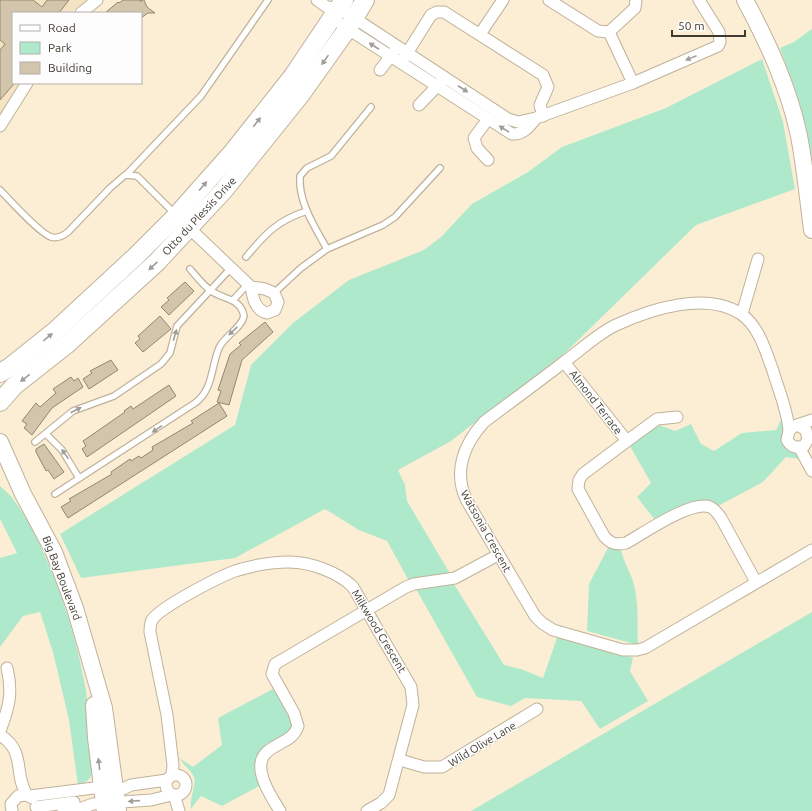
<svg xmlns="http://www.w3.org/2000/svg" width="812" height="811" viewBox="0 0 812 811" font-family="Ubuntu,sans-serif">
<style>
.built{fill:#f4e4c3}
.green{fill:#afe9cb}
.building{fill:#d2c5ac;stroke:#948770}
.lines{fill:none;stroke-linecap:round;stroke-linejoin:round}
.lane-casing{stroke:#bfb29a;stroke-width:8}
.street-casing{stroke:#bfb29a;stroke-width:13}
.secondary-casing{stroke:#bfb29a;stroke-width:18}
.primary-casing{stroke:#bfb29a;stroke-width:20}
.lane{stroke:#fff;stroke-width:5.5}
.street{stroke:#fff;stroke-width:11}
.secondary{stroke:#fff;stroke-width:16}
.primary{stroke:#fff;stroke-width:18}
.oneway{fill:#a09d98}
.labels{text-anchor:middle;stroke-width:3;stroke-linejoin:round;paint-order:stroke}
.street-label{font-size:11px;fill:#403b30;stroke:#fdfdfd}
</style>
<rect width="100%" height="100%" fill="#fceed4"/>
<polygon class="built" points="0,0 87,0 70,13 13,13 13,83 21,83 0,116"/>
<g class="green">
<polygon points="812,29 812,158 800,104 780,48 794,42"/>
<polygon points="762,59 783,122 795,189 696,225 566,352 451,441 398,470 405,485 407,501 452,577 409,581 387,541 359,530 325,509 235,558 81,578 60,534 235,425 251,365 293,323 349,280 424,250 441,237 472,204 528,172 562,147 666,108"/>
<polygon points="785,412 786,443 806,460 786,457 763,482 718,506 712,501 695,502 655,520 637,497 651,483 630,446 659,425 675,431 691,424 701,444 714,451 742,433 776,430"/>
<path d="M0,486C4,490 10,494 13,499C45,541 75,628 84,680C90,709 90,741 93,771C91,779 86,783 78,785L69,720L53,652L40,612L23,616L0,647V558L17,553L0,519Z"/>
<path d="M609,546L621,550C624,563 631,573 634,585C639,604 637,625 638,645L587,631L589,584Z"/>
<polygon points="454,584 504,665 521,669 543,678 558,635 633,658 630,671 648,701 600,729 581,701 525,698 511,706 477,697 416,589"/>
<polygon points="812,612 812,811 471,811"/>
<path d="M273,689L289,715L294,730L269,745L261,785L222,806L201,796L191,809C189,798 198,782 193,775C189,769 183,764 179,758L193,767L222,745L218,718Z"/>
</g>
<g class="building">
<polygon points="0,0 33,0 42,7 47,0 69,0 59,13 13,13 13,85 0,100 0,50 5,44 0,40"/>
<polygon points="123,0 140,0 141,2 141,0 144,0 147,7 155,13 148,13 141,18 141,13 105,13 118,2 119,3"/>
<polygon points="185,282 194,291 169,315 161,307 169,300 167,298"/>
<polygon points="160,316 171,329 143,352 135,343 140,339 138,336"/>
<polygon points="265,322 273,332 242,360 229,405 217,402 221,391 218,390 230,354 241,345 239,343"/>
<polygon points="111,360 118,370 89,389 83,379 92,373 90,371"/>
<polygon points="71,377 74,381 78,378 83,387 52,408 32,435 24,428 27,424 22,421 36,403 40,407 56,393 53,389"/>
<polygon points="169,385 176,396 87,457 82,449 86,446 83,441 125,412 124,411 131,406 133,409"/>
<polygon points="219,403 227,416 68,518 61,507 71,501 69,499 112,474 111,472 130,459 131,461 139,456 141,458 153,450 152,447 193,423 191,421"/>
<polygon points="44,444 64,472 54,479 48,470 46,471 36,452 36,449"/>
</g>
<g class="lines">
<defs>
<g id="lane">
<polyline points="126,175 201,96 268,0"/>
<path d="M0,190C11,201 38,232 51,237C58,239 63,236 68,232L110,188L125,175L137,176L175,214"/>
<path d="M327,249C315,227 298,202 300,176L307,168L331,156L371,107"/>
<path d="M246,257C265,234 278,220 307,211"/>
<polyline points="274,293 301,268 327,249 383,225 395,217 440,168"/>
<polyline points="233,300 247,285"/>
<polyline points="46,434 62,450 79,478"/>
<polyline points="35,442 73,411 114,396 161,364 170,353 177,326 231,268"/>
<path d="M55,494L195,403C213,390 211,367 219,348C225,335 241,329 244,316C240,297 223,300 210,290C203,285 196,276 190,269"/>
</g>
<g id="street">
<polyline points="317,0 327,7 339,8 508,119 518,122 536,118 633,83 718,46 720,42 719,32 699,0"/>
<polyline points="549,0 598,31 609,32 633,83"/>
<polyline points="81,13 97,0"/>
<path d="M342,25L512,134C523,135 530,126 536,118"/>
<polyline points="609,32 635,8 636,0"/>
<polyline points="480,34 503,0"/>
<polyline points="404,58 431,15 437,12 444,12 543,75 548,87 540,105 543,116"/>
<polyline points="380,70 394,52"/>
<polyline points="419,105 441,82"/>
<polyline points="0,126 27,83"/>
<polyline points="488,160 477,148 474,138 488,119"/>
<path d="M185,224L251,287C253,298 255,310 267,313L275,310L278,302L274,293L265,289L251,287"/>
<polyline points="742,314 758,259"/>
<path d="M564,362L627,441L583,474L579,480L578,489L604,536C611,544 616,545 626,543C644,533 691,500 710,507C715,509 718,514 721,518L756,582"/>
<path d="M799,426L806,430L808,439L804,446C797,449 791,447 787,440L789,431L794,426L812,420"/>
<path d="M789,430C787,409 779,391 773,371C766,352 759,326 741,314C706,291 651,309 616,325C597,334 581,350 564,362C538,382 511,402 484,422C463,445 453,473 467,501L535,616L542,623L553,630L623,650H637L645,648L812,550"/>
<polyline points="627,441 657,419 677,417"/>
<polyline points="799,447 812,471"/>
<path d="M0,731C9,707 13,693 7,668"/>
<path d="M0,735C27,752 13,774 27,795"/>
<polyline points="400,760 424,767 442,767 537,709"/>
<circle cx="176" cy="785" r="10"/>
<path d="M172,775L173,765L167,715L150,632C150,628 150,624 152,620C160,607 219,577 235,571C251,566 272,562 289,562C310,562 338,572 353,587L411,687L413,705L389,795L381,803L367,811"/>
<polyline points="174,795 179,811"/>
<polyline points="30,796 102,787 123,789 131,785 167,780"/>
<polyline points="36,807 74,802"/>
<polyline points="12,811 11,804 18,796 27,795 32,798"/>
<polyline points="63,811 82,808 93,804 151,800 172,795"/>
<path d="M280,811C272,798 252,769 265,754C269,749 276,746 281,743C289,739 295,735 298,726L294,713L272,674L275,664L406,587L414,584L455,578L498,555"/>
</g>
<g id="secondary">
<path d="M745,0C768,43 789,88 799,136C805,167 808,199 812,230"/>
<polyline points="0,442 23,494 54,552 75,608 104,708 118,811"/>
<polyline points="94,705 96,738 105,811"/>
</g>
<g id="primary">
<polyline points="0,373 10,367 55,331 135,257 177,215 232,153 293,76 344,0"/>
<polyline points="0,402 14,386 66,345 157,262 224,190 301,94 348,28 365,0"/>
</g>
</defs>
<use href="#lane" class="lane-casing"/>
<use href="#street" class="street-casing"/>
<use href="#secondary" class="secondary-casing"/>
<use href="#primary" class="primary-casing"/>
<use href="#lane" class="lane"/>
<use href="#street" class="street"/>
<use href="#secondary" class="secondary"/>
<use href="#primary" class="primary"/>
</g>
<defs><path id="oneway-solid" d="M-6-.8H1V-3.2L6.5 0L1 3.2V.8H-6Z"/></defs>
<g class="oneway">
<use href="#oneway-solid" transform="translate(374 46) rotate(-147)"/>
<use href="#oneway-solid" transform="translate(691 58) rotate(158)"/>
<use href="#oneway-solid" transform="translate(325 60) rotate(125)"/>
<use href="#oneway-solid" transform="translate(463 89) rotate(33)"/>
<use href="#oneway-solid" transform="translate(257 122) rotate(-52)"/>
<use href="#oneway-solid" transform="translate(504 129) rotate(-148)"/>
<use href="#oneway-solid" transform="translate(203 186) rotate(-49)"/>
<use href="#oneway-solid" transform="translate(153 266) rotate(137)"/>
<use href="#oneway-solid" transform="translate(233 331) rotate(137)"/>
<use href="#oneway-solid" transform="translate(175 335) rotate(-74)"/>
<use href="#oneway-solid" transform="translate(48 337) rotate(-39)"/>
<use href="#oneway-solid" transform="translate(25 378) rotate(142)"/>
<use href="#oneway-solid" transform="translate(76 410) rotate(-27)"/>
<use href="#oneway-solid" transform="translate(157 429) rotate(146)"/>
<use href="#oneway-solid" transform="translate(65 454) rotate(-125)"/>
<use href="#oneway-solid" transform="translate(99 764) rotate(-97)"/>
<use href="#oneway-solid" transform="translate(134 801) rotate(176)"/>
</g>
<g class="labels">
<g class="street-label">
<text transform="translate(199 216) rotate(-47)" y="4">Otto du Plessis Drive</text>
<text transform="translate(596 402) rotate(52)" y="4">Almond Terrace</text>
<text transform="translate(486 531) rotate(61)" y="4">Watsonia Crescent</text>
<text transform="translate(62 578) rotate(69)" y="4">Big Bay Boulevard</text>
<text transform="translate(379 631) rotate(59)" y="4">Milkwood Crescent</text>
<text transform="translate(482 744) rotate(-31)" y="4">Wild Olive Lane</text>
</g>
</g>
<rect x="12" y="12" width="130" height="72" fill="#fdfdfd" stroke="#b1afab"/>
<rect x="20" y="25" width="20" height="6" fill="#ffffff" stroke="#b1afab"/>
<text x="48" y="32" font-size="12" fill="#403b30">Road</text>
<rect x="20" y="42" width="20" height="12" fill="#afe9cb" stroke="#b1afab"/>
<text x="48" y="52" font-size="12" fill="#403b30">Park</text>
<rect x="20" y="62" width="20" height="12" fill="#d2c5ac" stroke="#b1afab"/>
<text x="48" y="72" font-size="12" fill="#403b30">Building</text>
<path d="M672 30v6h73v-6" fill="none" stroke="#403b30" stroke-width="2"/>
<text x="678" y="30" font-size="12" fill="#403b30" stroke="#fdfdfd" stroke-width="3" paint-order="stroke">50 m</text>
</svg>
